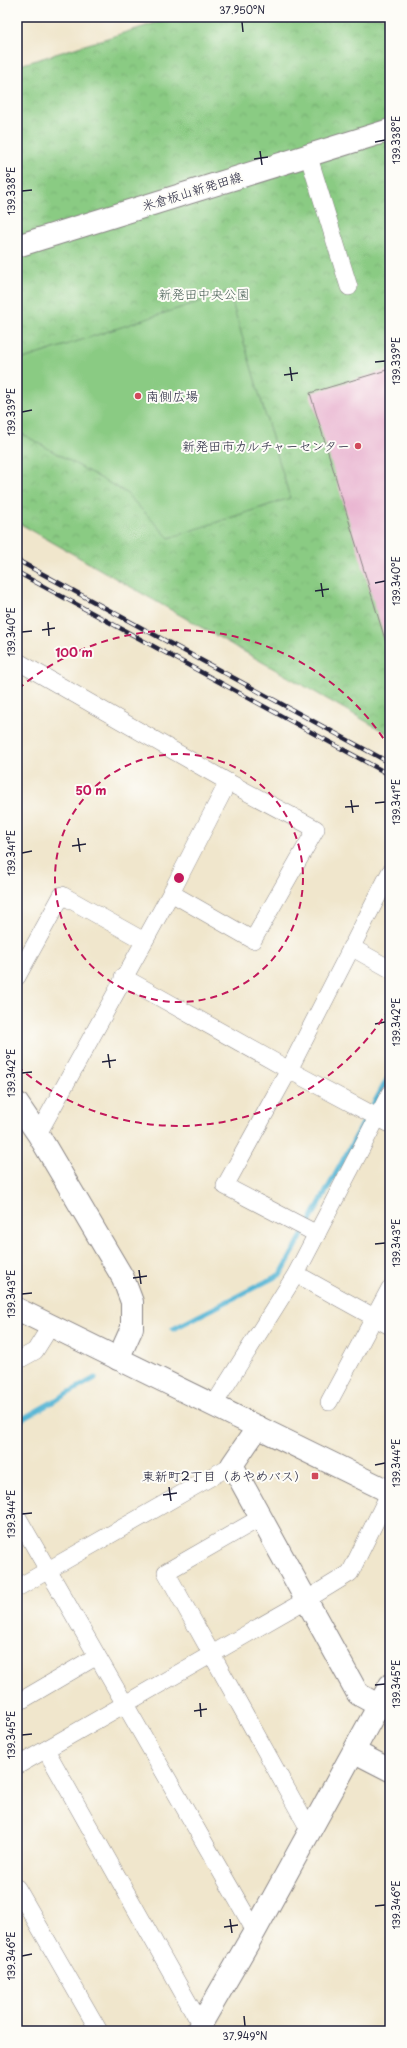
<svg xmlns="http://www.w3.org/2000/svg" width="407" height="2048" viewBox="0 0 407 2048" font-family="'Playpen Sans','Klee One',sans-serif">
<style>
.park{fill:url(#park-crowns);stroke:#56765f}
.pitch{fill:#8acb83;stroke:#56765f}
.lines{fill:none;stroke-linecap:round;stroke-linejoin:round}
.stream{stroke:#57b6d5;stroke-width:5}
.building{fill:#e8b1cf}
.street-casing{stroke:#898484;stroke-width:18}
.secondary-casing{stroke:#898484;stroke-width:24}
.street{stroke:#fff;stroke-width:17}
.secondary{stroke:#fff;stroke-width:22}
.rail-casing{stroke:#22223b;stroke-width:4.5}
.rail{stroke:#fdfcf7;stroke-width:3;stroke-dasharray:9;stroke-linecap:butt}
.ticks{fill:none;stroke:#22223b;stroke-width:1.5}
.ring{fill:none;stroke:#c2185b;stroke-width:2;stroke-dasharray:7 5}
.poi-dot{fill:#d1495b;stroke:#fdfcf7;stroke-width:1.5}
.labels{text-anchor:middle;stroke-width:4;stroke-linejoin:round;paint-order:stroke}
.street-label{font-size:13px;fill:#22223b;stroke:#fdfcf7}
.park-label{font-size:13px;fill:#465d54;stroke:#fdfcf7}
.poi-label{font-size:13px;fill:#22223b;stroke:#fdfcf7;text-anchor:end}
.centre{fill:#c2185b;stroke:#fdfcf7;stroke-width:2}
.ring-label{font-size:12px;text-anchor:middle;font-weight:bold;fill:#c2185b;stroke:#fdfcf7;stroke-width:4;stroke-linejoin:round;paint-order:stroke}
.neatline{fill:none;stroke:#22223b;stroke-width:1.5}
.ticks-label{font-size:10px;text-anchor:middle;fill:#22223b}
</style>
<defs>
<pattern id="park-crowns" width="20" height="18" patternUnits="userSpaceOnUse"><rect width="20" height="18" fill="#8acb83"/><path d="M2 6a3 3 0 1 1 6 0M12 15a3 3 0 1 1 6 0" fill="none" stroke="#77ae72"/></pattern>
</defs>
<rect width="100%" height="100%" fill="#fdfcf7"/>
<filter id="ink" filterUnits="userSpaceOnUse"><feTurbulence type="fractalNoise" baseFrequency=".025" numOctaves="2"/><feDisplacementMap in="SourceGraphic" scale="8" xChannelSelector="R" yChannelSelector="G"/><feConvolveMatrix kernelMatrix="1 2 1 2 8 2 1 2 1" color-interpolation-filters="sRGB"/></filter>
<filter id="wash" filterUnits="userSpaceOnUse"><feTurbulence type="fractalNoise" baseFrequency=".012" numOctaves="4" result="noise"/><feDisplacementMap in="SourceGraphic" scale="16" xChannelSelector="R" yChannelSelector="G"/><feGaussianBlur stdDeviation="0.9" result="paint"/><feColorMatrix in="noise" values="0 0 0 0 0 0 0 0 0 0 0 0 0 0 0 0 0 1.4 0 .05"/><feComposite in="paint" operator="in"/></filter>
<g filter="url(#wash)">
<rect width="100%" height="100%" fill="#f0e6cc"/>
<polygon class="park" points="175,17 390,17 390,735 17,522 17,66"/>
<polygon class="pitch" points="229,292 290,498 169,538 125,492 17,431 17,361"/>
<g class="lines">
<g class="stream">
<polyline points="173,1329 281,1274 390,1074"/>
<polyline points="17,1422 95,1378"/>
</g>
</g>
<g id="blocks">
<polygon class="building" points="390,369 390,646 387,646 310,393"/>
</g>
</g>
<g filter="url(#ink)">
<use href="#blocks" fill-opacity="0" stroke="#898484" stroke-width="1"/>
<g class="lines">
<defs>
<g id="street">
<polyline points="308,154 349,287"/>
<polyline points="17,661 228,782 316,829 253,940 171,893"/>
<polyline points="351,947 390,969"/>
<polyline points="17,977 62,895 144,941"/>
<polyline points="123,977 289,1070 390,1124"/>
<polyline points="38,1134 171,893 228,782"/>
<polyline points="317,1234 225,1186 289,1070 390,872"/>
<polyline points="296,1274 390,1326"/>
<polyline points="17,1361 35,1351 50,1327"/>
<polyline points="329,1402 390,1288"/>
<polyline points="213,1406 296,1274 390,1093"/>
<polyline points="17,1516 255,1931"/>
<polyline points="260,1518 166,1572 310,1831"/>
<polyline points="17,1588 232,1465"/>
<polyline points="17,1703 97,1656"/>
<polyline points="46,1750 201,2025"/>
<polyline points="17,1766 306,1600 350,1573 390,1492"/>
<polyline points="17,1888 99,2031"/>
</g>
<g id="secondary">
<polyline points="17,246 390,130"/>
<polyline points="17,1103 38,1134 123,1278 132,1302 132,1328 118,1359"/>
<polyline points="17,1309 390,1492"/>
<polyline points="258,1427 232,1465 358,1694 378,1705"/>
<polyline points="355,1752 390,1770"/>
<polyline points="197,2031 255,1931 390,1685"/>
</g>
</defs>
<use href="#street" class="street-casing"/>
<use href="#secondary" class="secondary-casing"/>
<use href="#street" class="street"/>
<use href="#secondary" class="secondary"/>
<defs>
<g id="rail">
<polyline points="17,560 390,763"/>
<polyline points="17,572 390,775"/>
</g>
</defs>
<use href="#rail" class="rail-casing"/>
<use href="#rail" class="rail"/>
</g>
</g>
<path class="ticks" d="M242,22L243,32M375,142L385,140M260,151L262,165M254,159L268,157M22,191L32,190M375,362L385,361M290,367L292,381M284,375L298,373M22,412L32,410M321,583L323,597M375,583L385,581M315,591L329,589M48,622L49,636M42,630L55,628M22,632L32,631M351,800L353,813M375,803L385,802M345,807L359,806M78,838L80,852M72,846L86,844M22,853L32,851M375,1024L385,1022M108,1054L110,1068M102,1062L116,1060M22,1073L32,1072M375,1244L385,1243M139,1270L141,1284M133,1278L147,1276M22,1294L32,1293M375,1465L385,1463M169,1487L171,1501M163,1495L177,1493M22,1514L32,1513M375,1685L385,1684M200,1703L201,1717M194,1711L207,1709M22,1735L32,1734M375,1906L385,1905M230,1919L232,1933M224,1927L238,1925M22,1956L32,1954M244,2016L245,2026"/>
<g class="ring">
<circle cx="179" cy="878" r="124"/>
<path d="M389 1009A248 248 0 0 1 18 1067M18 689A248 248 0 0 1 389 747"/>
</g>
<g class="poi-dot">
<circle cx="138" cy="396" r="4"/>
<circle cx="358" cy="446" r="4"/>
<rect x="311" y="1472" width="8" height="8" rx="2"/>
</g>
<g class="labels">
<g class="street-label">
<text transform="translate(192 191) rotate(-17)" y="5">米倉板山新発田線</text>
</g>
<g class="park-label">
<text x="204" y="299">新発田中央公園</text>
</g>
<g class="poi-label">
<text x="146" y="401" text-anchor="start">南側広場</text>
<text x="350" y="451">新発田市カルチャーセンター</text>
<text x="307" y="1481">東新町2丁目（あやめバス）</text>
</g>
</g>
<circle cx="179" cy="878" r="6" class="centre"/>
<g class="ring-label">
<text x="74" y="657">100 m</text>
<text x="91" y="795">50 m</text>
</g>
<rect width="407" height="2048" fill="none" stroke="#fdfcf7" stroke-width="44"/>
<rect x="22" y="22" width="363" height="2004" class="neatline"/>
<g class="ticks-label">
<text x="242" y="14">37.950°N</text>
<text transform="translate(396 140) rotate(-90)" y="4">139.338°E</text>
<text transform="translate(11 191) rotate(-90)" y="4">139.338°E</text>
<text transform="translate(396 361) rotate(-90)" y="4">139.339°E</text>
<text transform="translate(11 412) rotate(-90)" y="4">139.339°E</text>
<text transform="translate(396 581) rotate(-90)" y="4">139.340°E</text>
<text transform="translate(11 632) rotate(-90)" y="4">139.340°E</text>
<text transform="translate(396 802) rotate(-90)" y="4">139.341°E</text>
<text transform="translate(11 853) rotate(-90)" y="4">139.341°E</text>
<text transform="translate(396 1022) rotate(-90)" y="4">139.342°E</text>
<text transform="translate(11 1073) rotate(-90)" y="4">139.342°E</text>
<text transform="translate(396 1243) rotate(-90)" y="4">139.343°E</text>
<text transform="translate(11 1294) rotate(-90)" y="4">139.343°E</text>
<text transform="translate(396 1463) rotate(-90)" y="4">139.344°E</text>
<text transform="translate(11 1514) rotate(-90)" y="4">139.344°E</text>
<text transform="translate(396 1684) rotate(-90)" y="4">139.345°E</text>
<text transform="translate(11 1735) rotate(-90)" y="4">139.345°E</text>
<text transform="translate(396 1905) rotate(-90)" y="4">139.346°E</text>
<text transform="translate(11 1956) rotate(-90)" y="4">139.346°E</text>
<text x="245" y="2040">37.949°N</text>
</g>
</svg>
